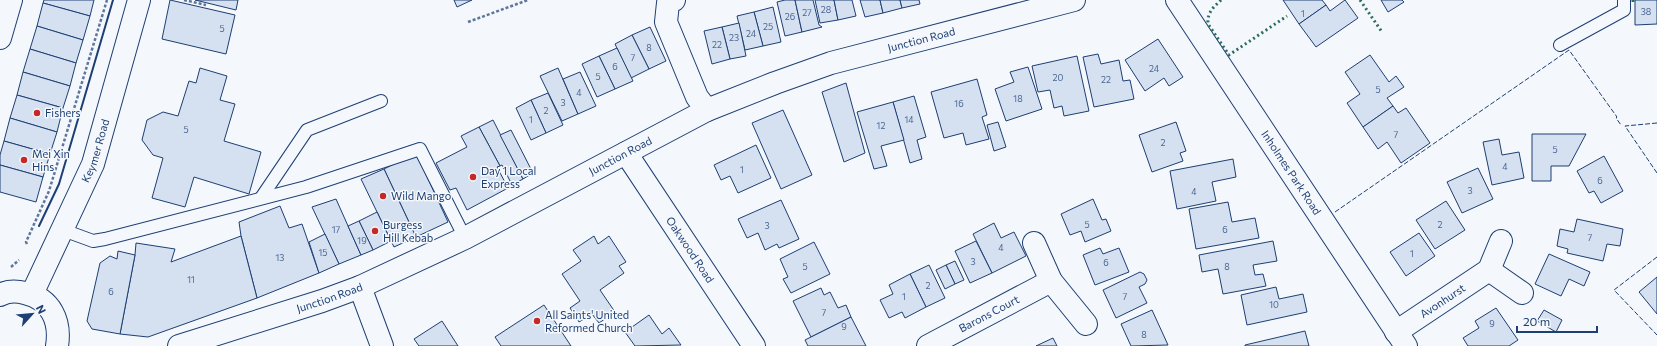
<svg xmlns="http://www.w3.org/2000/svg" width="1657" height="346" viewBox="0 0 1657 346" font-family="Commissioner,sans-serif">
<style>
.building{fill:#d5e0f0;stroke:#1d3f73}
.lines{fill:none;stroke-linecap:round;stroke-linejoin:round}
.lane-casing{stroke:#1d3f73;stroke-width:14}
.street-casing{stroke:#1d3f73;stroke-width:24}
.secondary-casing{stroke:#1d3f73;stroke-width:24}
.path{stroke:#5e769c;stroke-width:2.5;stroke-dasharray:3 2;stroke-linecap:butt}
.lane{stroke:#f4f7fb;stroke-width:12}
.street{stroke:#f4f7fb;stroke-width:22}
.secondary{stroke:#f4f7fb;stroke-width:22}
.hedge{stroke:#2c6c60;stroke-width:3;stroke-dasharray:2 3;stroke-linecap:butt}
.fence{stroke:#1d3f73;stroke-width:1;stroke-dasharray:5 2;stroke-linecap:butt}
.wall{stroke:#1d3f73;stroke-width:2}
.poi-dot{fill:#c62828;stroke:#f4f7fb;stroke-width:1.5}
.labels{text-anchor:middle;stroke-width:3;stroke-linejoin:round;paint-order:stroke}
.number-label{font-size:9px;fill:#4b6792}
.street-label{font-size:11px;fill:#1d3f73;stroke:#f4f7fb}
.poi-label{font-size:11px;fill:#1d3f73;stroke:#f4f7fb;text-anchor:start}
</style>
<rect width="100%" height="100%" fill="#f4f7fb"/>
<g class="building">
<polygon points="44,0 94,0 90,16 43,3"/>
<polygon points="170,0 235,15 226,54 162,39"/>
<polygon points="195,0 238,0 236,10"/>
<polygon points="454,0 472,0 457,7"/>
<polygon points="785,0 795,0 802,32 785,36 777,2"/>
<polygon points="795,0 813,0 819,25 822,27 802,32"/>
<polygon points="815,0 834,0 838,20 820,23"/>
<polygon points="834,0 852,0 856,16 838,20"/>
<polygon points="860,0 880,0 883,13 865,17"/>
<polygon points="880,0 900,0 902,8 883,13"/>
<polygon points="900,0 919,0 920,4 902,8"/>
<polygon points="1283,0 1322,0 1326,5 1299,24"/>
<polygon points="1345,0 1358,18 1316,47 1299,24 1326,5 1330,11"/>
<polygon points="1381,0 1402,0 1404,2 1388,12"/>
<polygon points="1635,0 1657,0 1657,24 1635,25"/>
<polygon points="43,3 90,16 83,40 37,26"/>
<polygon points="773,7 781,42 763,46 754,12"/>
<polygon points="754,12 763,46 745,50 737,16"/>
<polygon points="739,23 746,56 730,59 722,27"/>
<polygon points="37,26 83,40 76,63 30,49"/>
<polygon points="650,27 666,61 649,69 632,35"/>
<polygon points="722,27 730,59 712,64 704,31"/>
<polygon points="632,35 649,69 631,78 615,44"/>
<polygon points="1158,39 1183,77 1169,86 1164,78 1145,91 1125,60"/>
<polygon points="617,48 633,81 615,89 599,56"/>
<polygon points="30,49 76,63 70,86 23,72"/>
<polygon points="1098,54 1101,64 1119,60 1123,81 1130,80 1134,99 1094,107 1083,57"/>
<polygon points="1370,55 1389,82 1396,76 1404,87 1387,98 1393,106 1363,127 1347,103 1360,94 1345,72"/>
<polygon points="599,56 615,89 597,97 582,64"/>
<polygon points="1077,56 1089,111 1064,116 1062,106 1054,108 1050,90 1038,92 1032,66"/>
<polygon points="1028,67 1042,109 1006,121 995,89 1014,82 1010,72"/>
<polygon points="200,68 227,76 220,100 235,104 224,141 261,152 249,194 194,177 185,207 152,198 163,158 153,155 142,140 147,120 163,112 178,116 189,81 196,83"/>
<polygon points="558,68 578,114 562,121 540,76"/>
<polygon points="23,72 70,86 63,108 17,95"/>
<polygon points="580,72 596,106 578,114 563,79"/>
<polygon points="977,79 987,115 982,117 989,139 966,145 963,133 944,138 931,92"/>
<polygon points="846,83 865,153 844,162 822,92"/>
<polygon points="548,93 563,125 546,133 531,100"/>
<polygon points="17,95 63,108 57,132 10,118"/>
<polygon points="914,96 926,137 917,140 922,159 910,163 893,102"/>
<polygon points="531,100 546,133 531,140 516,108"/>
<polygon points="893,102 904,140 881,146 887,166 874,169 857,112"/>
<polygon points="1393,106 1398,113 1406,108 1430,143 1401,163 1387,142 1378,149 1363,127"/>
<polygon points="783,110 812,175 781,189 752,123"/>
<polygon points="10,118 57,132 50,154 4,141"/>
<polygon points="493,120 523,179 512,185 502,165 500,166 479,127"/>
<polygon points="998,122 1006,147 994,151 987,125"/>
<polygon points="1176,122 1186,151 1180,153 1183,161 1152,172 1139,135"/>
<polygon points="479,127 500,166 497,167 508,188 467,210 456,188 450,190 436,163 467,147 461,136"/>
<polygon points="511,130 533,173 523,179 500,135"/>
<polygon points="1532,134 1586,134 1569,166 1551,166 1551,181 1532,181"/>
<polygon points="1499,139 1502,155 1519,152 1524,178 1492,185 1483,142"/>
<polygon points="4,141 50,154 43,177 0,165 0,155"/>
<polygon points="756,145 771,178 738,193 730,176 721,180 714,165"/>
<polygon points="416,153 448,222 416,237 384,169"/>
<polygon points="1604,156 1623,191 1601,203 1594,191 1589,193 1577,171"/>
<polygon points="1233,159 1236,177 1212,182 1216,201 1177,209 1170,171"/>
<polygon points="0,165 43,177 36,202 0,192"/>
<polygon points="1478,168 1493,199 1462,213 1447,182"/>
<polygon points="384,169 416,237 394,247 361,179"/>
<polygon points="336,199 361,255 339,264 312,207"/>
<polygon points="1093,199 1102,220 1106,219 1111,231 1085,242 1081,231 1070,235 1061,214"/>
<polygon points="781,200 799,239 779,248 777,244 765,250 758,233 747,238 738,219"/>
<polygon points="1446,201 1465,230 1435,249 1416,220"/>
<polygon points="1228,202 1232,222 1255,218 1259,238 1196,249 1189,209"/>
<polygon points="280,206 289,228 302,224 319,273 257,298 241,236 239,222"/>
<polygon points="377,212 391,241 373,250 359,221"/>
<polygon points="1577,219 1623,229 1620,246 1607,244 1603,261 1567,253 1568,249 1557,246 1560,229 1574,232"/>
<polygon points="359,221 373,250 361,255 348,226"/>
<polygon points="994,223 1001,238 1014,232 1026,256 992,273 973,234"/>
<polygon points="1419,233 1435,256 1406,276 1390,252"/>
<polygon points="325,234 339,264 319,273 309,242"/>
<polygon points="241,236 257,298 148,337 120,334 135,255 136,243 175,249 171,262"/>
<polygon points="594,236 598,244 609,236 626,262 619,266 624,273 600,290 615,312 599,323 592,314 579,322 570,308 580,301 562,274 581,261 573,250"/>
<polygon points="976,241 992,273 970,283 955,251"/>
<polygon points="1273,241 1277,261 1253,265 1255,275 1263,274 1266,286 1223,294 1218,269 1202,272 1199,255"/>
<polygon points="814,242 830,274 791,293 783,279 788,277 780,259"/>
<polygon points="1100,248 1103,254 1119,248 1129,272 1095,285 1083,255"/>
<polygon points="118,251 135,255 120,334 92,329 87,321 100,263 110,256 117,259"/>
<polygon points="1549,254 1590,272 1584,286 1569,279 1561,296 1535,284"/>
<polygon points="955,261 964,280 955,284 946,265"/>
<polygon points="929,265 945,298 926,307 910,274"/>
<polygon points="946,265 955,284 945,289 936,270"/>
<polygon points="1140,272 1144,274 1147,280 1145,284 1139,287 1147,303 1116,318 1103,290"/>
<polygon points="910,274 926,307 905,318 902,312 889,318 880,300 893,294 889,285"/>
<polygon points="1657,277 1657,314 1639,292"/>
<polygon points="1276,287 1279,299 1303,294 1307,312 1247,325 1241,295"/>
<polygon points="821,288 824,295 830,292 838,308 846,305 851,317 811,337 793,301"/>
<polygon points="544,305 571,346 501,346 495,337"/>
<polygon points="1496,308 1518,340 1509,346 1468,346 1463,338 1479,328 1475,321"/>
<polygon points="1152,310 1168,345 1131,346 1121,324"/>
<polygon points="1544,310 1562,320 1556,332 1537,321"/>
<polygon points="649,315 662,334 669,328 681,345 635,346 625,332"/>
<polygon points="851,317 866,346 808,346 805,340"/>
<polygon points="442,321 458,346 419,346 414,339"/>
<polygon points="1305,331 1309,346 1245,346 1245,345"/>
<polygon points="1053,338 1057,346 1036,346"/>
</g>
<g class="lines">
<defs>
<g id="lane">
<polyline points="1560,45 1624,10 1624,0"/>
<polyline points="261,198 307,130 381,101"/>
<polyline points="63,230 93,241 105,239 306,187 420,149 465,238"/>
</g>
<g id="street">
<polyline points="674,0 668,3 666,22 697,97 707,110"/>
<path id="s1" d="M1177,0L1406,346"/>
<polyline points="0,38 11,0"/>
<path id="s2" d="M626,153L754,346"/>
<polyline points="1034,243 1051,281 1086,324"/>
<polyline points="1489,270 1522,293"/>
<polyline points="360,287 382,346"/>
<path id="s3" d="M1396,332L1489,270L1501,241"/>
<path id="s4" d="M928,346L1051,281"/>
</g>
<g id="secondary">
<path id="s5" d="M32,294L93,164L139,0"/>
<path d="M0,295C7,291 17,291 25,293C51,299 61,321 57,346"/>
<path id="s6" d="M179,346L322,301L360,287L465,238L707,110L775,83L831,63L1074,0"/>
</g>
</defs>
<use href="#lane" class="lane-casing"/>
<use href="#street" class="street-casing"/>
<use href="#secondary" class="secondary-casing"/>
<g class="path">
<polyline points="184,0 206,5"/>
<polyline points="468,22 528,0"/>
<polyline points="27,244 26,242 49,191 107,0"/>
<polyline points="11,267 19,260"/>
</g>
<use href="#lane" class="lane"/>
<use href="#street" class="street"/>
<use href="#secondary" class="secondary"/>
<g class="hedge">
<path d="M1221,0C1214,7 1207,12 1208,24L1229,55L1287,16"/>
<polyline points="1360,0 1382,32"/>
<polyline points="1633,0 1633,5"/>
</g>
<g class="fence">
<polyline points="1657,123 1625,126 1657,173"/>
<polyline points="1335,212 1569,50 1617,117 1616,118 1621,125"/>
<polyline points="1657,257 1614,290 1657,335"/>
</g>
<polyline class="wall" points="39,226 59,184 113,0"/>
</g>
<g class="poi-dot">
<circle cx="37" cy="113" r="4"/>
<circle cx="24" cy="160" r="4"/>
<circle cx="473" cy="177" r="4"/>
<circle cx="383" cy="196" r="4"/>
<circle cx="375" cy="231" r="4"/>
<circle cx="537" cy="321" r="4"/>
</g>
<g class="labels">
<g class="number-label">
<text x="826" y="13">28</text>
<text x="1646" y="15">38</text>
<text x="807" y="16">27</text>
<text x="1303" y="17">1</text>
<text x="790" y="20">26</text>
<text x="768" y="30">25</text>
<text x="222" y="32">5</text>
<text x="751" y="37">24</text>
<text x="734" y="41">23</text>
<text x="717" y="48">22</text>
<text x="649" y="51">8</text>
<text x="633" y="61">7</text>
<text x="615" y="70">6</text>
<text x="1154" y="72">24</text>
<text x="598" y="80">5</text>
<text x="1058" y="81">20</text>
<text x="1106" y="83">22</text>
<text x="1378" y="93">5</text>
<text x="579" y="96">4</text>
<text x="1018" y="102">18</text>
<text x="563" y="106">3</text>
<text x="959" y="107">16</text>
<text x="546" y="114">2</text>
<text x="531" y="123">1</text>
<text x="909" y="123">14</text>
<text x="881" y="129">12</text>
<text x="186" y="133">5</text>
<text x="1396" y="138">7</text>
<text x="1163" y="146">2</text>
<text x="1555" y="153">5</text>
<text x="1505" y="170">4</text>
<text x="742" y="173">1</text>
<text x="1600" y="184">6</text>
<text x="1470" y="194">3</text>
<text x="1194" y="195">4</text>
<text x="1087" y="228">5</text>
<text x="1440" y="228">2</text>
<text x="767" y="229">3</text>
<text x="336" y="233">17</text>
<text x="1225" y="233">6</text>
<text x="1590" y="241">7</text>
<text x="362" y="244">19</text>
<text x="1001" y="251">4</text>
<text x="323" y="256">15</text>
<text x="1412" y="257">1</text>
<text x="280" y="261">13</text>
<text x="973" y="265">3</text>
<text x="1106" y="266">6</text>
<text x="805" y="270">5</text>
<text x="1227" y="270">8</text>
<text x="191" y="283">11</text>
<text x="928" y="289">2</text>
<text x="111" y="295">6</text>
<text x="904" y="300">1</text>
<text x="1125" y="300">7</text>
<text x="1274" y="308">10</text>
<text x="824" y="316">7</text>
<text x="1492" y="327">9</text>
<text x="844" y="330">9</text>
<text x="1144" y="338">8</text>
</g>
<g class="street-label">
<text dy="4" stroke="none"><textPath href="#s6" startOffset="806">Junction Road</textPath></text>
<text dy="4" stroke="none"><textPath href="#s5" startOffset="157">Keymer Road</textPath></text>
<text dy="4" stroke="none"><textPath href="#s6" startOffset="482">Junction Road</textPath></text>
<text dy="4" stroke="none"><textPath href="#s1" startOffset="207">Inholmes Park Road</textPath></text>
<text dy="4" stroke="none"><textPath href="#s2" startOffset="116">Oakwood Road</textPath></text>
<text dy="4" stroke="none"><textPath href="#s6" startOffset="158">Junction Road</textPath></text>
<text dy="4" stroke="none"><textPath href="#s3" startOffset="56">Avonhurst</textPath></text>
<text dy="4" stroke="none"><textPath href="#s4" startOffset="69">Barons Court</textPath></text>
</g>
<g class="poi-label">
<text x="45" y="117">Fishers</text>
<text x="32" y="158">Mei Xin<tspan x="32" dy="13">Hins</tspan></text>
<text x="481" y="175">Day 1 Local<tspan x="481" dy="13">Express</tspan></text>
<text x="391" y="200">Wild Mango</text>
<text x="383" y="229">Burgess<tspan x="383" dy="13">Hill Kebab</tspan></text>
<text x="545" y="319">All Saints' United<tspan x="545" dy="13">Reformed Church</tspan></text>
</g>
</g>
<g transform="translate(32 314) rotate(63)" stroke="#f4f7fb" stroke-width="3" paint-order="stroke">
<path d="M0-3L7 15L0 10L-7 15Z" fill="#1d3f73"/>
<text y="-6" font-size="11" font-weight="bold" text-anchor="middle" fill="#1d3f73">N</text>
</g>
<path d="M1517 326v6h80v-6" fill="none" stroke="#1d3f73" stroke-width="2"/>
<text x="1523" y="326" font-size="12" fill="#1d3f73" stroke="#f4f7fb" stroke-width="3" paint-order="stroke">20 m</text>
</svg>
